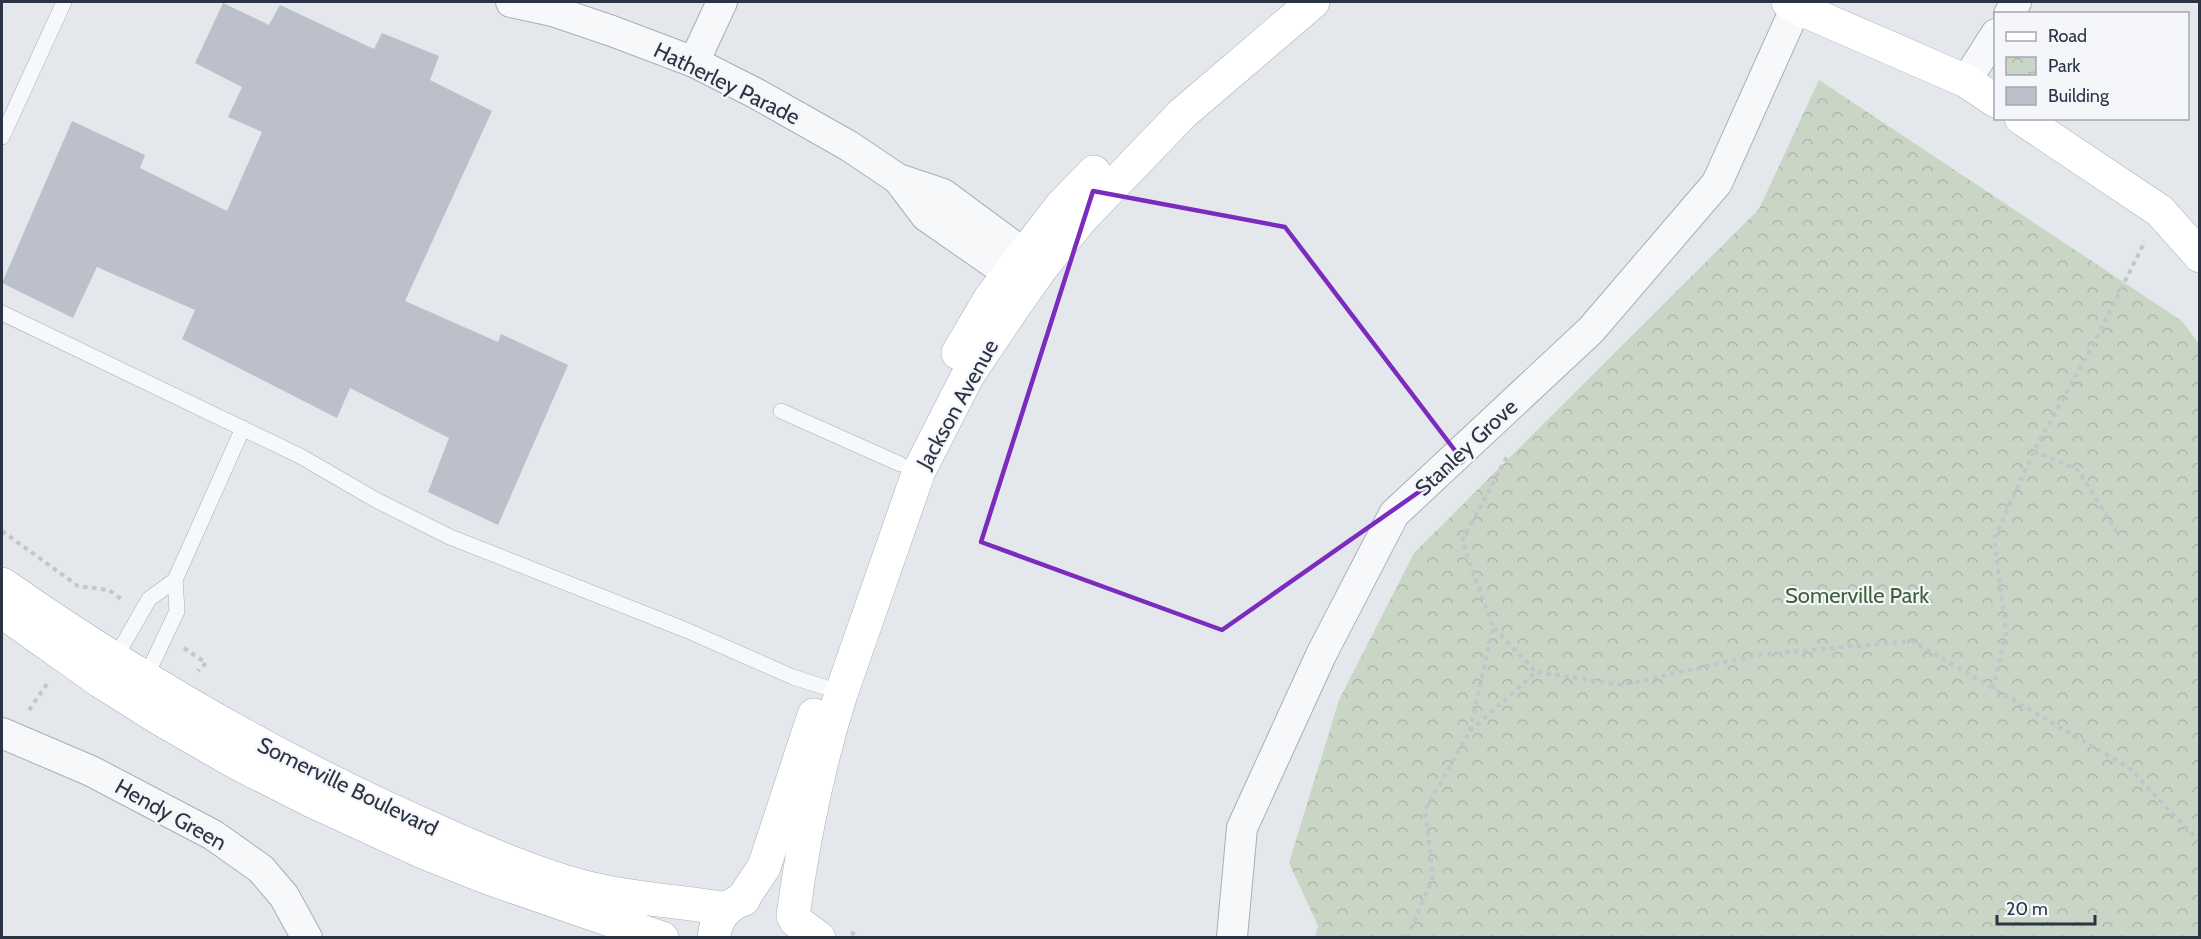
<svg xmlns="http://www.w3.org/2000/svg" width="2201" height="939" viewBox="0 0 2201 939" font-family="Cabin,sans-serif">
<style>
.park{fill:url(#park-crowns)}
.building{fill:#bbc0ca}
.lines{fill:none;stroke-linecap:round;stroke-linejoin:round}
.lane-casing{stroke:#a9aeb7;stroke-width:16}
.street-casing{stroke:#a9aeb7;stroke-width:32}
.secondary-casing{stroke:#a9aeb7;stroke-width:34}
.path{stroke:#c2c5cb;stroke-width:4;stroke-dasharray:4.5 4.5;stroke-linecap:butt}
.lane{stroke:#f7f8fa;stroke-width:15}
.street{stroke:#f7f8fa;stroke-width:30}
.secondary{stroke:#fff;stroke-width:33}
.marked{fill:none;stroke:#7b2cbf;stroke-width:4.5;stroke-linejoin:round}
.labels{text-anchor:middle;stroke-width:4.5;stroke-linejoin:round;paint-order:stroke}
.street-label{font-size:22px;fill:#2b3445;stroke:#f4f6f9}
.park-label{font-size:22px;fill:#3f6138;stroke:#f4f6f9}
</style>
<defs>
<pattern id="park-crowns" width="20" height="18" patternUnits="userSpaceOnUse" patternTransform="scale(1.5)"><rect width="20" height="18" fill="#c9d6c5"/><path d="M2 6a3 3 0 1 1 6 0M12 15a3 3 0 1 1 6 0" fill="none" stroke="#adb8ab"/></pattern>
</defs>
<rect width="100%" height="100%" fill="#e4e7ec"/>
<polygon class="park" points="1819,80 2182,321 2199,344 2199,937 1315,937 1318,926 1289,863 1339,700 1414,553 1759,209"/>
<polygon class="building" points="223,3 269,25 280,5 374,49 382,33 439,56 430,80 492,111 405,301 498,342 501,334 568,365 498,525 428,492 449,438 350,388 337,418 182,339 195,310 97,267 73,318 2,283 72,121 145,155 140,168 227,211 262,132 228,117 242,87 195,63"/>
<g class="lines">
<defs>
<g id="lane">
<polyline points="2,137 64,2"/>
<polyline points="2,313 300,456 376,500 450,537 686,630 793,677 824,687"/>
<polyline points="781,411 900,464"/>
<polyline points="113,662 149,599 175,580"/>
<polyline points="144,681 177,611 175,580 243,428"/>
</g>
<g id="street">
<polyline points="511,2 553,11 612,31 694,62 757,94 849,146 898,179 943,194 1042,267"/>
<polyline points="2009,14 2016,2"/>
<polyline points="694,62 722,2"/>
<polyline points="1966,81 1996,34"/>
<polyline points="898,179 926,216 1028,287"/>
<polyline points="2,733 91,771 213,835 261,869 284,896 307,938"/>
<polyline points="1232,937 1242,828 1321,655 1394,514 1591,330 1717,183 1796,7"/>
</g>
<g id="secondary">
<polyline points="1788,2 1796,7 1966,81 1996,101"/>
<polyline points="2021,118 2160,211 2200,256"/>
<polyline points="958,353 991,297 1061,206 1094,172"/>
<path d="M2,584C137,678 280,762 431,828C480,850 532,873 584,887C630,899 679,901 727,909"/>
<polyline points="7,615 100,681 162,720 237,763 310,800 425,853 488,878 662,938"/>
<polyline points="742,900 764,867 814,715"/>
<path d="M793,916C803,841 818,766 841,694L919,471L968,375L1011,311L1042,267L1082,218L1182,114L1313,2"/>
<polyline points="796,921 819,938"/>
<path d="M714,938C715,919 727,905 744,899"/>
</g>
</defs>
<use href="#lane" class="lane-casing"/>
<use href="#street" class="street-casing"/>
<use href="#secondary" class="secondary-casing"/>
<g class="path">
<polyline points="2034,451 2078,470 2118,534"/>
<polyline points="2,531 78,586 109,590 121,599"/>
<polyline points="1494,628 1536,672"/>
<polyline points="184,648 206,663 198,671"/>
<polyline points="1993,689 2006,633 1994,539 2034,451 2093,345 2145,241"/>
<polyline points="29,710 47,684"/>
<polyline points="1470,731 1536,672 1622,685 1757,655 1912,641 2128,767 2200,842"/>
<polyline points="851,932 859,938"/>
<polyline points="1407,938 1433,877 1425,810 1470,731 1493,627 1462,541 1509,453"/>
</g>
<use href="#lane" class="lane"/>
<use href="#street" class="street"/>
<use href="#secondary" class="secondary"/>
</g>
<path class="marked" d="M1093,191L1285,227L1463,461L1222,630L981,542Z"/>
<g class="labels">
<g class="street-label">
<text transform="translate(727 83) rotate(26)" y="8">Hatherley Parade</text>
<text transform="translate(957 404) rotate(-61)" y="8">Jackson Avenue</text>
<text transform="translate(1466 447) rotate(-43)" y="8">Stanley Grove</text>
<text transform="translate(348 786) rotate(26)" y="8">Somerville Boulevard</text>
<text transform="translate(171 814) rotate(29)" y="8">Hendy Green</text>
</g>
<g class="park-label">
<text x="1857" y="603">Somerville Park</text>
</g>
</g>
<rect width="2201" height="939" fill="none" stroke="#2b3445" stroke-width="6"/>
<rect x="1994" y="12" width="195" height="108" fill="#f4f6f9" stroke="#a4a8b1" stroke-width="1.5"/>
<rect x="2006" y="32" width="30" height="9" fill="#ffffff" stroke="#a4a8b1" stroke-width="1.5"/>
<text x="2048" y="42" font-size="18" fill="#2b3445">Road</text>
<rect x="2006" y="57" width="30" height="18" fill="url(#park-crowns)" stroke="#a4a8b1" stroke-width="1.5"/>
<text x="2048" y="72" font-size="18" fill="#2b3445">Park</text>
<rect x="2006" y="87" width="30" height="18" fill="#bbc0ca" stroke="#a4a8b1" stroke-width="1.5"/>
<text x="2048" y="102" font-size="18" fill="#2b3445">Building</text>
<path d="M1997 915v9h98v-9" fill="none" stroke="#2b3445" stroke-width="3"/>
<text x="2006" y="915" font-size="18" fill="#2b3445" stroke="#f4f6f9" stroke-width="4.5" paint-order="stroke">20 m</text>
</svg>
